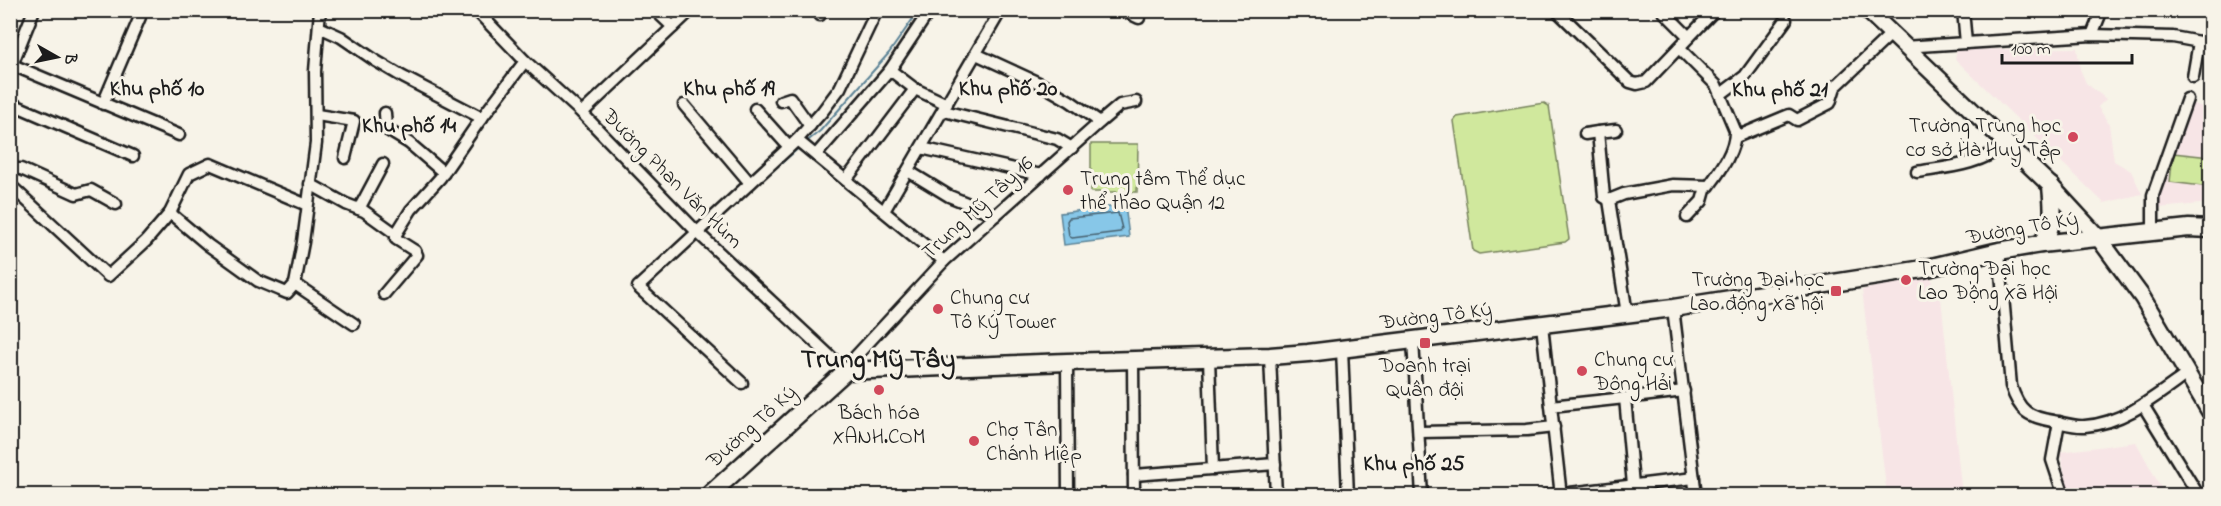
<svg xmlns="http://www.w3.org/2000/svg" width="2221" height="506" viewBox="0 0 2221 506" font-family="'Indie Flower',sans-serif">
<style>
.built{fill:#f7e5e6}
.green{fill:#d0e89d;stroke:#76825c;stroke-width:1.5}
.water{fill:#87c7e8;stroke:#5c8396;stroke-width:1.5}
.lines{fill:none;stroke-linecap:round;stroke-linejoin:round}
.shore{stroke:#47606e;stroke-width:1.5}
.stream{stroke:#5c8396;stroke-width:2}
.street-casing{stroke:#1c1c1c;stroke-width:15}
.secondary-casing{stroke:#1c1c1c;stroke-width:20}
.primary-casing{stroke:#1c1c1c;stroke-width:21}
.street{stroke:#f7f3e8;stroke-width:10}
.secondary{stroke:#f7f3e8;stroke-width:15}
.primary{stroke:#f7f3e8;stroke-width:16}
.poi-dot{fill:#d1495b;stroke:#f7f3e8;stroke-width:2}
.labels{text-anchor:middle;stroke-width:6;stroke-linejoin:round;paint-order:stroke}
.poi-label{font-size:21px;fill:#1c1c1c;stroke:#f7f3e8;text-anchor:start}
.street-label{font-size:21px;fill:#1c1c1c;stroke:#f7f3e8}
.neighbourhood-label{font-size:22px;font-weight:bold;fill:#1c1c1c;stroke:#f7f3e8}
.district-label{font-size:27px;font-weight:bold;fill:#1c1c1c;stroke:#f7f3e8}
</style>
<rect width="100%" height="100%" fill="#f7f3e8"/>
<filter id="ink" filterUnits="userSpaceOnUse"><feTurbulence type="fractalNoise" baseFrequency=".0167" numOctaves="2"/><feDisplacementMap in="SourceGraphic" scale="12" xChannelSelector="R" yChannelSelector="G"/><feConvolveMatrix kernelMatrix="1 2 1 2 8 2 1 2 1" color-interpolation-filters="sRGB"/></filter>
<g filter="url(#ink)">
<g class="built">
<polygon points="2077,48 2080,69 2086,83 2106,99 2098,107 2109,124 2114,161 2131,171 2142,194 2104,203 1955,59 1957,50"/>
<polygon points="2190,103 2210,109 2210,203 2159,208 2157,197"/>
<polygon points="1931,275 1933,291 1940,289 1962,495 1887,495 1862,290"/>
<polygon points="2136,442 2165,495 2069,495 2060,452"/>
</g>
<g class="green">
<polygon points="1544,103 1549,106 1569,239 1565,242 1479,254 1473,251 1454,121 1457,117"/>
<polygon points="1091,144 1138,144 1137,192 1091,192"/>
<polygon points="2173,153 2210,157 2210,187 2170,182"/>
</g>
<polygon class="water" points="1125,205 1129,237 1064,245 1060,213"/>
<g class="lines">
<polygon class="shore" points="1118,213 1122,229 1120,232 1072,238 1069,236 1067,221 1069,218"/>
<g class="stream">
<polyline points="805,143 820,131 889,53 919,10"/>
<polyline points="751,190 801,146"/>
</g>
<defs>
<g id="street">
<polyline points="476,10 525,61 582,113 697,232 846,371 856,356 944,261 1100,122 1120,105 1136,102"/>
<polyline points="655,10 673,27"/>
<polyline points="1122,10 1139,18"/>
<polyline points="1556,10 1630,82 1637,84 1646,82 1689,37 1662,10"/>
<polyline points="1963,10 1966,43"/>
<polyline points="820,15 823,10"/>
<polyline points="319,27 341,37 376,61 403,77 482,118"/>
<polyline points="2092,35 2102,10"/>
<polyline points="1689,37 1715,10"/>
<polyline points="1903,47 2092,35 2173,37 2210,44"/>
<polyline points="976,54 1039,83 1070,101 1100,122"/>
<polyline points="10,64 179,135"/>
<polyline points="10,70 34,10"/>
<polyline points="2193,77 2199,42"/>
<polyline points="915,89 890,70 930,10"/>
<polyline points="1721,94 1745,76 1786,20"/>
<polyline points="781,101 790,98 810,126"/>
<polyline points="10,103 133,156"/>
<polyline points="103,104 140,17"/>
<polyline points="684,105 750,183"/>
<polyline points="755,109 789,147"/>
<polyline points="944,111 1057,139 1072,148"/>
<polyline points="385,113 386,129 409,143 444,173"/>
<polyline points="582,113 691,10"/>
<polyline points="317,115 354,121 345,158"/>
<polyline points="1585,134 1598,132"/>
<polyline points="1736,137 1789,115 1797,120 1830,103 1835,87 1891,34"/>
<polyline points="797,140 944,261"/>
<polyline points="921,148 1041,175"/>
<polyline points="816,155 890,70"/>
<polyline points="10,169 21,169 76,194 91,190 116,204"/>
<polyline points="908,171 949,196 996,215"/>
<path d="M1917,172C1948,167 1981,165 2006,144"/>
<polyline points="846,180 915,89 947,104"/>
<polyline points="310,184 346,204 364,211 396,234 396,239 415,251 417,255 384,294"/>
<polyline points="10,185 108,276 146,241 170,213 189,174 210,164 307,205"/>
<polyline points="1609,200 1604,197 1598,132 1616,130"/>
<polyline points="359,209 383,164"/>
<polyline points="884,211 1001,10"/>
<polyline points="170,213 208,245 258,281 287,293 295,284 303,242 316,143 315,71 320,10"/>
<polyline points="1687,217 1702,201 1706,187"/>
<polyline points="2153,232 2153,195 2187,99"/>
<polyline points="396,234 411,210 440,178 478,123 525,61"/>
<path d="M1999,251L2011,386C2019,411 2028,417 2053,421C2063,423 2075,427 2085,426C2124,423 2156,396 2187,374"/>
<polyline points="295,284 354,324"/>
<polyline points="1673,308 1696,496"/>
<path d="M1627,314L1609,200L1624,194L1673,185L1709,186C1720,171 1736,150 1735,130L1716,85L1679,48"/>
<polyline points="1542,325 1561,496"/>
<polyline points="1413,340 1422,496"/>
<polyline points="1342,349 1348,496"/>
<polyline points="1270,356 1276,496"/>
<polyline points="1209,359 1213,469"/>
<polyline points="1133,361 1134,496"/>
<polyline points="1067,362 1068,496"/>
<polyline points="742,383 638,287 797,140 822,112 840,88 877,10"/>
<polyline points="2143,405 2199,496"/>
<polyline points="1551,406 1625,398"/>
<polyline points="2059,422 2052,460 2064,496"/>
<polyline points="1420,432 1527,430 1554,427"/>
<polyline points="1134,475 1275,464"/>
<polyline points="1633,485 1625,398 1684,391"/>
<polyline points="1545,496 1694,478"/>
</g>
<polyline id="secondary" points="1867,10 2051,186 2098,237 2142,297 2210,412"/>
<g id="primary">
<path d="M2041,244C2056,223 2053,210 2051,186"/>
<polyline points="708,496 846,371 1067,362 1270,356 1308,353 1673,308 1923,269 1999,251 2041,244 2189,228 2210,229"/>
</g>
</defs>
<use href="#street" class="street-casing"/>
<use href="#secondary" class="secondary-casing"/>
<use href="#primary" class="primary-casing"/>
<use href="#street" class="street"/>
<use href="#secondary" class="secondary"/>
<use href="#primary" class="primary"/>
</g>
</g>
<g class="poi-dot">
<circle cx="2073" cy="137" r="6"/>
<circle cx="1068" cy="190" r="6"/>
<circle cx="1906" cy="280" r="6"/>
<rect x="1830" y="285" width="12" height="12" rx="3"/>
<circle cx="938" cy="309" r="6"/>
<rect x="1419" y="337" width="12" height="12" rx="3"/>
<circle cx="1582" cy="371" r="6"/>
<circle cx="879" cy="390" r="6"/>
<circle cx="974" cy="441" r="6"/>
</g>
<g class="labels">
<g class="poi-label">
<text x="2061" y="132" text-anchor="end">Trường Trung học<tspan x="2061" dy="24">cơ sở Hà Huy Tập</tspan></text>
<text x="1080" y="185">Trung tâm Thể dục<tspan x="1080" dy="24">thể thao Quận 12</tspan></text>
<text x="1918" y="275">Trường Đại học<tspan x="1918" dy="24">Lao Động Xã Hội</tspan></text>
<text x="1824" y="286" text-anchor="end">Trường Đại học<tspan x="1824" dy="24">Lao động Xã hội</tspan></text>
<text x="950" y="304">Chung cư<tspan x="950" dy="24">Tô Ký Tower</tspan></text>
<text x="1594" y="366">Chung cư<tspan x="1594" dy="24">Đông Hải</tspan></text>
<text x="1425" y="372" text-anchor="middle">Doanh trại<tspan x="1425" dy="24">Quân đội</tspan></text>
<text x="879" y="419" text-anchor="middle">Bách hóa<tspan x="879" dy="24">XANH.COM</tspan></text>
<text x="986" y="436">Chợ Tân<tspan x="986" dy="24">Chánh Hiệp</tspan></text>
</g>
<g class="street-label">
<text transform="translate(673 178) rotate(45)" y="7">Đường Phan Văn Hùm</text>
<text transform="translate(977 207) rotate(-42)" y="7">Trung Mỹ Tây 16</text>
<text transform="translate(2022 227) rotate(-10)" y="7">Đường Tô Ký</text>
<text transform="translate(1436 315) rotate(-7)" y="7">Đường Tô Ký</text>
<text transform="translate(751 426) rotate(-42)" y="7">Đường Tô Ký</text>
</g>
<g class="neighbourhood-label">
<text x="157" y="95">Khu phố 10</text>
<text x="729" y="95">Khu phố 19</text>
<text x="1008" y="95">Khu phố 20</text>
<text x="1780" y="96">Khu phố 21</text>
<text x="409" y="132">Khu phố 14</text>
<text x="1414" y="470">Khu phố 25</text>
</g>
<g class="district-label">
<text x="878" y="367">Trung Mỹ Tây</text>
</g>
</g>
<rect width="2221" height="506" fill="none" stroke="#f7f3e8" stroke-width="36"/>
<rect x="18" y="18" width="2185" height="470" fill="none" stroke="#1c1c1c" stroke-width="2" filter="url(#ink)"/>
<g transform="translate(57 57) rotate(99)" stroke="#f7f3e8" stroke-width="4.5" paint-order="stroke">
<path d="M0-4.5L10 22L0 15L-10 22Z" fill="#1c1c1c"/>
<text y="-9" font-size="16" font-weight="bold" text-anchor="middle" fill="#1c1c1c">B</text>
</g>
<path d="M2002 54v9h130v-9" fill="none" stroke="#1c1c1c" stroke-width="3"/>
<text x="2011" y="54" font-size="18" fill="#1c1c1c" stroke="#f7f3e8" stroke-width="4.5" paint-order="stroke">100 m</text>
</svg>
